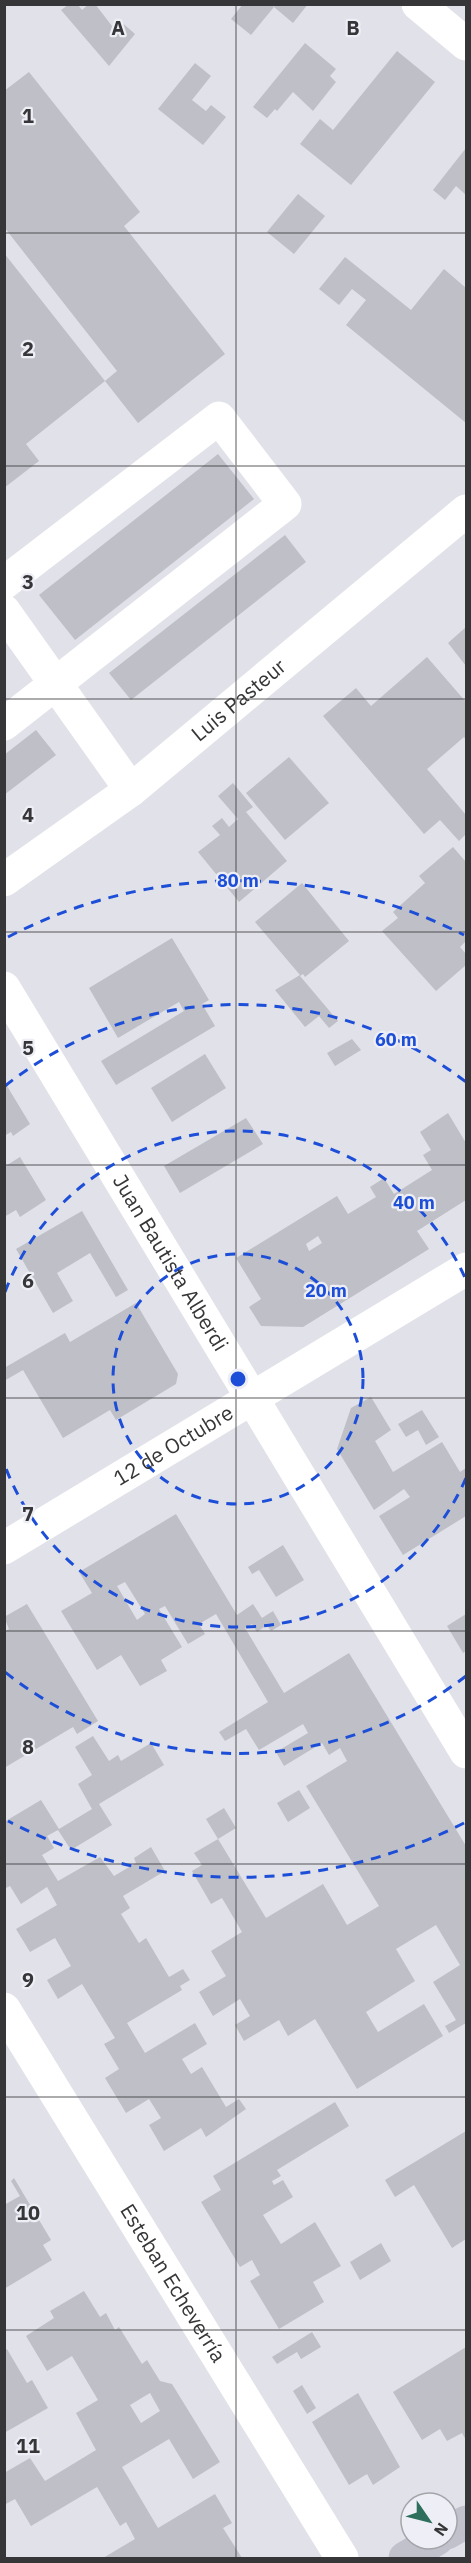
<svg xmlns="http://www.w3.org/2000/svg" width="471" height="2563" viewBox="0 0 471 2563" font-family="'IBM Plex Sans',sans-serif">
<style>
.building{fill:#bfc0c7;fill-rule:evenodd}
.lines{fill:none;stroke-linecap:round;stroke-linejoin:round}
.street{stroke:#fff;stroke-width:33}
.secondary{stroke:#c1c1cc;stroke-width:33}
.grid{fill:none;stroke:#363639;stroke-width:1.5;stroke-opacity:0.55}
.ring{fill:none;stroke:#1d4ed8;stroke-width:3;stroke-dasharray:10 8}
.labels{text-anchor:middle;stroke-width:4.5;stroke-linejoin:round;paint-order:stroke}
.street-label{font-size:21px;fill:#363639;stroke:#eeeff6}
.grid-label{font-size:20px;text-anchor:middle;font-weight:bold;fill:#363639;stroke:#eeeff6;stroke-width:4.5;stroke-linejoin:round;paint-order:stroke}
.centre{fill:#1d4ed8;stroke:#eeeff6;stroke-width:3}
.ring-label{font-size:18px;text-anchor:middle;font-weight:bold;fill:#1d4ed8;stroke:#eeeff6;stroke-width:4.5;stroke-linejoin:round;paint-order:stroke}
</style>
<rect width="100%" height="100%" fill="#e1e1e9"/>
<g class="building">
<polygon points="89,4 95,4 112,26 119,20 135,34 109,66 61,10 68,5 78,5 82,10"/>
<polygon points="243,4 271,4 274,7 251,35 231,19"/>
<polygon points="275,4 308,4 293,23 274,7"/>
<polygon points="305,43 336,69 330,76 336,82 313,111 293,92 277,111 275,109 267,118 253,107"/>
<polygon points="397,51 435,82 351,185 300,144 320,119 333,130"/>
<polygon points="195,63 211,76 192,100 206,111 211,105 226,117 203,145 158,109"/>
<polygon points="29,72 140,212 124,226 225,354 138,423 105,381 117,371 4,227 4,91"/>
<polygon points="466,148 466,195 456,186 445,200 433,190"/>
<polygon points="298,194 325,216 294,254 267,232"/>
<polygon points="4,253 105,381 26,444 39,461 4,488"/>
<polygon points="345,257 411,310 444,269 466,288 466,423 346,325 366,300 352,289 339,305 319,289"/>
<polygon points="218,454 254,499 75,640 39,595"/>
<polygon points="285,535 306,562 131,700 109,673"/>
<polygon points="466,627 466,666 448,643"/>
<polygon points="427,657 466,702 466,740 464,737 427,769 466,815 466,834 459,841 440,820 424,834 323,716 356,688 371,706"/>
<polygon points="36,730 56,755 4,795 4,755"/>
<polygon points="289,757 329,803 285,840 246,793"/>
<polygon points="233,783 253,807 246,812 287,861 239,902 198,852 220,835 212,826 222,818 229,827 238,819 218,796"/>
<polygon points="453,847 466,862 466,941 460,947 466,954 466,965 436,991 382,931 398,918 393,912 425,883 419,876"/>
<polygon points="302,883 349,941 305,977 303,974 300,976 338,1021 329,1028 319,1016 305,1027 275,990 300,975 255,922"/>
<polygon points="172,938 209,1000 202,1004 215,1026 116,1085 101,1061 184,1011 179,1002 118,1038 89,988"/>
<polygon points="352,1039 361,1050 335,1066 327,1053"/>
<polygon points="205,1054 226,1088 172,1122 151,1088"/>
<polygon points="4,1081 30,1124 13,1136 11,1132 4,1136"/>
<path d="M448,1113L466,1143V1200L417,1231L429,1249L303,1327L261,1326L249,1307L261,1299L236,1258L337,1196L348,1214L376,1197L370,1187L384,1178L394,1194L432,1170L423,1155L431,1150L420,1132ZM318,1236L322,1243L309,1251L306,1244Z"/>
<polygon points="246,1118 263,1144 180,1193 164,1166"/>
<polygon points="20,1157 46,1200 20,1217 16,1210 4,1217 4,1167"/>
<polygon points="82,1211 128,1290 116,1297 90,1253 57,1273 73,1301 53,1313 16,1249"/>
<polygon points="136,1303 178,1374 176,1384 116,1420 110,1410 63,1438 23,1370 4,1381 4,1368 65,1333 70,1342"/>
<polygon points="371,1397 391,1430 375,1441 393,1472 442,1442 460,1472 466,1468 466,1516 403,1555 379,1516 410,1497 404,1489 374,1510 337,1449 351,1408"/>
<polygon points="422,1410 439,1437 426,1445 418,1430 406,1437 398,1424"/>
<path d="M176,1514L237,1615L253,1604L262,1618L273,1611L281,1625L271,1631L267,1625L257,1632L252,1624L245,1628L284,1693L349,1653L466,1846V2023L449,2033L445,2026L456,2020L433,1982L460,1965L436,1925L396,1949L415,1981L366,2012L378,2032L424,2004L443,2036L357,2089L315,2019L288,2036L279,2020L244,2041L235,2025L250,2016L240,1999L213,2016L199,1992L226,1976L211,1951L242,1932L222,1898L211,1904L192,1871L202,1865L194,1853L218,1839L266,1918L323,1884L347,1925L379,1906L306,1786L347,1761L340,1748L329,1755L322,1743L284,1766L276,1752L308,1733L303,1724L259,1750L246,1729L225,1741L219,1732L268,1702L216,1614L199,1624L205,1634L188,1644L165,1606L159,1609L182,1647L161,1660L167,1671L140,1686L121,1655L97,1670L61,1611L92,1593L79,1572ZM125,1582L145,1614L137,1620L117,1586Z"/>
<polygon points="283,1545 304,1580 276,1597 259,1570 252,1574 248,1567"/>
<polygon points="27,1604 98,1721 77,1734 73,1727 4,1768 4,1632 9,1629 4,1617"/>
<polygon points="466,1614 466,1651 463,1653 447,1626"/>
<polygon points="93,1736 109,1761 118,1755 121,1761 151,1743 164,1765 99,1804 112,1825 71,1850 58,1830 47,1836 54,1848 42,1855 58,1881 100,1857 114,1876 136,1863 134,1858 151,1847 165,1871 123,1896 130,1908 121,1914 139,1943 146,1938 169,1977 183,1969 190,1980 180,1986 182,1990 127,2023 145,2053 195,2023 207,2044 182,2059 191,2074 202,2067 226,2107 239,2099 246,2109 206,2137 201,2128 164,2151 149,2125 161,2118 149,2099 126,2113 105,2078 119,2069 104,2044 115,2038 82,1984 58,1999 47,1980 71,1966 55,1938 30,1952 16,1929 57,1905 47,1887 21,1904 10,1886 4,1889 4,1822 41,1800 59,1829 92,1809 78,1784 92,1775 75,1747"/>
<polygon points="299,1790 310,1808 288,1822 277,1803"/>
<polygon points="224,1808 236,1828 218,1839 206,1819"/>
<polygon points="335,2102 349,2126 277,2170 281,2176 272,2181 274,2185 283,2180 293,2197 263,2215 281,2244 315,2222 341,2266 313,2282 324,2302 279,2329 250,2281 260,2275 252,2260 240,2267 201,2202 221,2190 213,2176"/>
<polygon points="466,2131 466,2239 452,2248 414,2185 395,2197 385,2180"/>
<polygon points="14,2178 51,2240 43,2245 52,2260 4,2289 4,2205 20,2196 11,2181"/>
<polygon points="381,2243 391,2261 360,2280 350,2262"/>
<path d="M84,2291L100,2317L106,2313L115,2330L119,2327L142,2364L147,2360L160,2381L172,2384L220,2462L193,2479L169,2439L122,2467L158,2528L215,2494L232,2523L223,2528L242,2558H103L135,2539L126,2522L120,2526L97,2487L31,2526L15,2499L4,2505V2473L30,2458L45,2481L96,2450L76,2413L98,2400L72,2356L47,2371L26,2336L54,2318L50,2311ZM150,2393L160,2411L141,2423L130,2405Z"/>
<polygon points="312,2332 321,2347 301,2359 297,2352 277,2364 272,2357"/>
<polygon points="466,2347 466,2440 462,2433 447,2441 440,2429 422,2440 393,2392"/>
<polygon points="7,2349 27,2383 32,2380 48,2408 4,2433 4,2351"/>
<polygon points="302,2385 316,2408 307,2414 293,2391"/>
<polygon points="358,2393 400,2467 373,2485 367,2474 349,2485 312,2422"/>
</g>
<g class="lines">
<g class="street">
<polyline points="418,4 466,44"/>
<polyline points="4,583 219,418 285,504 4,724"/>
<polyline points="4,611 131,790"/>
<path id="s1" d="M4,880L131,790L466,511"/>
<path id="s2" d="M4,988L466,1752"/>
<path id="s3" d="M4,1548L466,1269"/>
<path id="s4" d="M4,2009L342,2558"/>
</g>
<g class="secondary">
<polyline points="447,2533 466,2522"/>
<polyline points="405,2558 437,2539"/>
</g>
</g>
<path class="grid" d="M236,4V2558M4,233H466M4,466H466M4,699H466M4,932H466M4,1165H466M4,1398H466M4,1631H466M4,1864H466M4,2097H466M4,2330H466"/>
<g class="ring">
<circle cx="238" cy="1379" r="125"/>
<path d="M466 1478A249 249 0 0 1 5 1466M5 1292A249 249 0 0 1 466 1280"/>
<path d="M466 1676A374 374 0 0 1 5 1672M5 1086A374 374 0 0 1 466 1082"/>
<path d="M464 1823A498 498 0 0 1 8 1821M8 937A498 498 0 0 1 464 935"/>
</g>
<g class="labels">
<g class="street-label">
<text dy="7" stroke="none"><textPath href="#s1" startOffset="296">Luis Pasteur</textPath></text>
<text dy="7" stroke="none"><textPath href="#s2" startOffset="321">Juan Bautista Alberdi</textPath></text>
<text dy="7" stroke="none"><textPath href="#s3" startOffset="198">12 de Octubre</textPath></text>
<text dy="7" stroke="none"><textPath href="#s4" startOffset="322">Esteban Echeverría</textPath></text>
</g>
</g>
<g class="grid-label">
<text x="118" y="35">A</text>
<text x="353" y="35">B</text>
<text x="28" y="123">1</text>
<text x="28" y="356">2</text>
<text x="28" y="589">3</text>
<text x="28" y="822">4</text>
<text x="28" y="1055">5</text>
<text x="28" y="1288">6</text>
<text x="28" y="1521">7</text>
<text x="28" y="1754">8</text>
<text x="28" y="1987">9</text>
<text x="28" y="2220">10</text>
<text x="28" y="2453">11</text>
</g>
<circle cx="238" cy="1379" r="9" class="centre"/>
<g class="ring-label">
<text x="238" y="887">80 m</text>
<text x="396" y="1046">60 m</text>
<text x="414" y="1209">40 m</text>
<text x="326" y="1297">20 m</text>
</g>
<rect width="471" height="2563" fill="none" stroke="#363639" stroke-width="12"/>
<g transform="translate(429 2521) rotate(125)"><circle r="28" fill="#eeeff6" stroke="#a4a5aa" stroke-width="1.5"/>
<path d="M0-4.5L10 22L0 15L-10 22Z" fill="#2e6e5d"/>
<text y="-9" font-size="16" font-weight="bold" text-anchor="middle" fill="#363639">N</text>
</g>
</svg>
